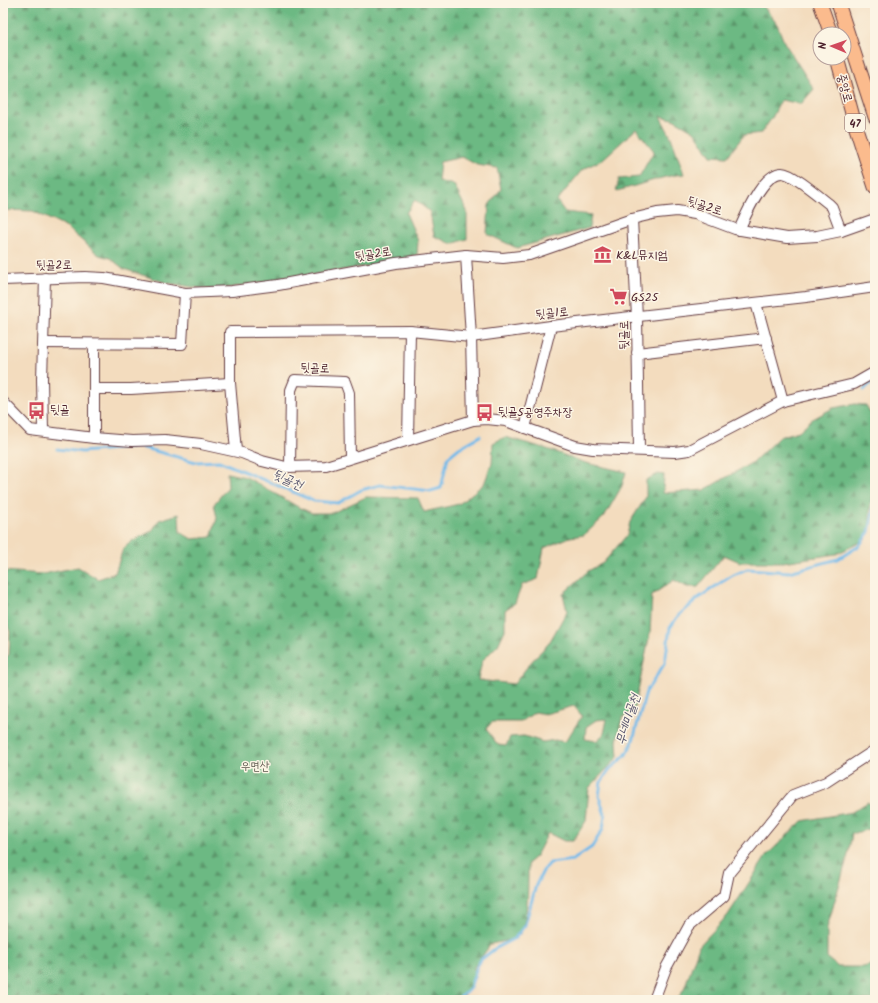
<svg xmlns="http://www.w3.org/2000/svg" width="878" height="1003" viewBox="0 0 878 1003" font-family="Kalam,'Poor Story',sans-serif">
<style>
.forest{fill:url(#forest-firs);stroke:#5b6c57;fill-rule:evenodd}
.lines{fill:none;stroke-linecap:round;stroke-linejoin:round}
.stream{stroke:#72baea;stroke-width:3}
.minor-casing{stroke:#633b41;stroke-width:12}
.major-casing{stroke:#633b41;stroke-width:15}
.minor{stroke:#fff;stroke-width:10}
.major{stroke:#fbbb8d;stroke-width:13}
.labels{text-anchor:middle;stroke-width:3;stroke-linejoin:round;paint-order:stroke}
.shield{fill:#fcf5e5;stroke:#7f5f63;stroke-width:1}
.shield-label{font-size:11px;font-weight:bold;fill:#4a1f2b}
.street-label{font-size:12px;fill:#4a1f2b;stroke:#fcf5e5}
.poi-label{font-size:12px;fill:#4a1f2b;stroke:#fcf5e5;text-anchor:start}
.park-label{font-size:12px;fill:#5c574d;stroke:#fcf5e5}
.water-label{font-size:13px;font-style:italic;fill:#58556e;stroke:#fcf5e5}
</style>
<defs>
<pattern id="forest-firs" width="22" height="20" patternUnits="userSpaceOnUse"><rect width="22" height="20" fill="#6cb983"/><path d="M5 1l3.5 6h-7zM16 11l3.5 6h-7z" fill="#5b966b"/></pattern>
</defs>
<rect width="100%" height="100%" fill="#fcf5e5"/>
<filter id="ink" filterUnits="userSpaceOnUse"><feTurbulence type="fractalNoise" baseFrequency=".025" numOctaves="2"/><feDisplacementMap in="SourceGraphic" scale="8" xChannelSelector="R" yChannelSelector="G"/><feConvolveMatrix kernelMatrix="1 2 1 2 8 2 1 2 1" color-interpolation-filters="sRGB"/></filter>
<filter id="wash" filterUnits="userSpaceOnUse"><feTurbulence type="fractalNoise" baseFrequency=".012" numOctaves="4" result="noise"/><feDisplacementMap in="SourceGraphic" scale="16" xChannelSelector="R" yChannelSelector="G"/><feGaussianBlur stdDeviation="0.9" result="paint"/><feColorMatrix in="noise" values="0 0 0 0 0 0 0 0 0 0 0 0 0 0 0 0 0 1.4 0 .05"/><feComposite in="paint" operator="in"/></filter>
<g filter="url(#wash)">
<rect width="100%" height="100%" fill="#f3dcbe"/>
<g class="forest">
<path d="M3,3H761L777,24L784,42L814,89L801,104L781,100L772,118L761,133L744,135L727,157L711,156L694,131L673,119L660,116L671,137L684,174C660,176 639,186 616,191L619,179L639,177L654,151L636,129L603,159L582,170L557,201L565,212L591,215L589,228L517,248L487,234L489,205L501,189L497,168L477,165L462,157L440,162L438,181L454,185L467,211V239L452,244L434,236L430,212L415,200L406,213L418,241L417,255L388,263L221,289H206L167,283L124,269L110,258L99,255L67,228L33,211L3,210Z"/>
<path d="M855,404L866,405L873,418L869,444L875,464V473L870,509V525L865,540L836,554L783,562H740L724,555L698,587H687L674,580L652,595L650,633L634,710L622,718L617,741L618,757L589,788L586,821L573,841H564L548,833L536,856L528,863C528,877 529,927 518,936C511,941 499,942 491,944L474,967L475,977L464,996L445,1000H3V659L9,655L10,632L3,613V571L43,574L78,567L98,579L115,573L123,549L132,541L152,531L159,520L179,514L180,532L192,539L211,537L217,518L214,504L228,487L227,473L246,477L300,508L312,513H332L366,497L418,498L424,512L459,504L484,484L492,463L493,443L505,437L544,448L586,463L626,472L622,486L604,517L584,535L570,537L544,548L538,579L522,585L515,603L505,610V630L498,645L482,661L478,680L514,684L531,662L549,643L567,611L563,594L588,571L603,563L627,535L630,522L646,497V480L658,474L664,475L663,493L704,490L753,462L779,437L799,431L811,420L833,408ZM574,706L582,716L565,742L555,740L543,742L524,736L510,737L506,746L498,745L486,729L492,722H521L535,712L545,714ZM607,719L604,734L596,741L585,739L586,727L596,720Z"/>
<polygon points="868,802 875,813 875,827 852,834 848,855 827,928 827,958 838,967 863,967 875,964 875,1000 677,1000 684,989 699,946 728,915 767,855 802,821 852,812"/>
</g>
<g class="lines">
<g class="stream">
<polyline points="874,380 875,391"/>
<polyline points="864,390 874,380"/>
<polyline points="57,449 82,452 140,447 196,462 219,461 314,501 338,503 361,490 380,485 431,491 441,488 448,457 459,448 480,436"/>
<polyline points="450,1000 458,999 470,988 479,961 496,948 515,938 525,925 536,885 543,871 550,863 573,860 592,847 603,829 605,815 599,796 601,782 609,770 625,756 632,744 646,692 665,663 670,628 678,616 700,597 729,577 747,569 789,572 838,559 859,546 869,532 873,513 875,478"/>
</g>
</g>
</g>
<g filter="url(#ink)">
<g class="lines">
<defs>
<g id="minor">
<polyline points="632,219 637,317 639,450"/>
<path d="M739,230C746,215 763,173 782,173C792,173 820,197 829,204L832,207L841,231"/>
<polyline points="466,255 471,337 473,420"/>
<polyline points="3,280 85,277 104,278 185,293 232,291 278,285 396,263 466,255 503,258 529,255 632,219 657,213 677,211 695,214 735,229 787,238 817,236 841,231 875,219"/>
<polyline points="756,303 783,401"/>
<polyline points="44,343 182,344 185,293"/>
<polyline points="94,344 94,438"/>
<polyline points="637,353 766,338"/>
<polyline points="95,389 131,389 230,383"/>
<polyline points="3,402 30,430 94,438 132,441 165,440 201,444 242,453 262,461 286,467 326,466 473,420 487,419 506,421 575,446 593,449 675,452 689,450 783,401 854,384 875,372"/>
<polyline points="525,428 551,326"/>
<polyline points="43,431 42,379 45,278"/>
<polyline points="408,440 410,331"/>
<polyline points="236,451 230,383 230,332 410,331 471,337 551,326 806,297 875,287"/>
<polyline points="290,467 291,390 295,380 345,382 349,393 350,458"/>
<polyline points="654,1000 666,968 689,926 724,896 729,873 793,795 826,782 875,750"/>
</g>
<g id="major">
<polyline points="820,3 831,34"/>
<polyline points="838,3 875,117"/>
<polyline points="837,58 856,128 875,187"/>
</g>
</defs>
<use href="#minor" class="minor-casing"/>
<use href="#major" class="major-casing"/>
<use href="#minor" class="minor"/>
<use href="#major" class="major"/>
</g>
</g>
<defs>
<symbol id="museum-bare" viewBox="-9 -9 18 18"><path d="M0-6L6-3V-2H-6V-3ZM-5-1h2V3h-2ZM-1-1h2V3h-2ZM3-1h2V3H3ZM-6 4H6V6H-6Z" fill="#d1495b" stroke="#fcf5e5" stroke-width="2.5" paint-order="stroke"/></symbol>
<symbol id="supermarket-bare" viewBox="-9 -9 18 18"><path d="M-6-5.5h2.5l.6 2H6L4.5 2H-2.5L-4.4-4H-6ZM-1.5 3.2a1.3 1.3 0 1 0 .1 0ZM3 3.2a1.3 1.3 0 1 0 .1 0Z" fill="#d1495b" stroke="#fcf5e5" stroke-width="2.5" paint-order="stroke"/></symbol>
<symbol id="bus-bare" viewBox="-9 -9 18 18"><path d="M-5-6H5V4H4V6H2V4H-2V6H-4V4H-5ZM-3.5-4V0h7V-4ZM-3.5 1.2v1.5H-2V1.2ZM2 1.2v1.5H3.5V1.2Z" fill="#d1495b" stroke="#fcf5e5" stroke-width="2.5" paint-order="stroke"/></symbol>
</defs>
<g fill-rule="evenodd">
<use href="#museum-bare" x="590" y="242" width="25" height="25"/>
<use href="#supermarket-bare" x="606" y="284" width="25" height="25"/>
<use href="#bus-bare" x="24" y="398" width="25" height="25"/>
<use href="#bus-bare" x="472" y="400" width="25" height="25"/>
</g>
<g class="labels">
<rect class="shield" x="845" y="114" width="20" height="18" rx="3"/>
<g class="shield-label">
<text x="855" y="127">47</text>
</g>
<g class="street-label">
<text transform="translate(845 88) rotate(75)" y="4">중앙로</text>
<text transform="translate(705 206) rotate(17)" y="4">뒷골2로</text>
<text transform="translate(373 254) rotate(-10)" y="4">뒷골2로</text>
<text transform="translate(54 265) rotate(-2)" y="4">뒷골2로</text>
<text transform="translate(552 313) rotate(-7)" y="4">뒷골1로</text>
<text transform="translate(624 335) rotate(-91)" y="4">뒷골로</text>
<text transform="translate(315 368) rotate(1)" y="4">뒷골로</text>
</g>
<g class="poi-label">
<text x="616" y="259">K&amp;L뮤지엄</text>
<text x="631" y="301">GS25</text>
<text x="50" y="414">뒷골</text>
<text x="498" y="416">뒷골5공영주차장</text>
</g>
<g class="park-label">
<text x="255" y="770">우면산</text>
</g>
<g class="water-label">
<text transform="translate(288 479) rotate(23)" y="5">뒷골천</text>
<text transform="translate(627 719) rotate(-72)" y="5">무네미골천</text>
</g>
</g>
<rect width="878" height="1003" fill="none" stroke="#fcf5e5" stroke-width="16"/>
<g transform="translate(832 46) rotate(272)"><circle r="19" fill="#fcf5e5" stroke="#b59f9b"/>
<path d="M0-3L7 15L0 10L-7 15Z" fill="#d1495b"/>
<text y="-6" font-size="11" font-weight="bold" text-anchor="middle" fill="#4a1f2b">N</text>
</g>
</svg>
